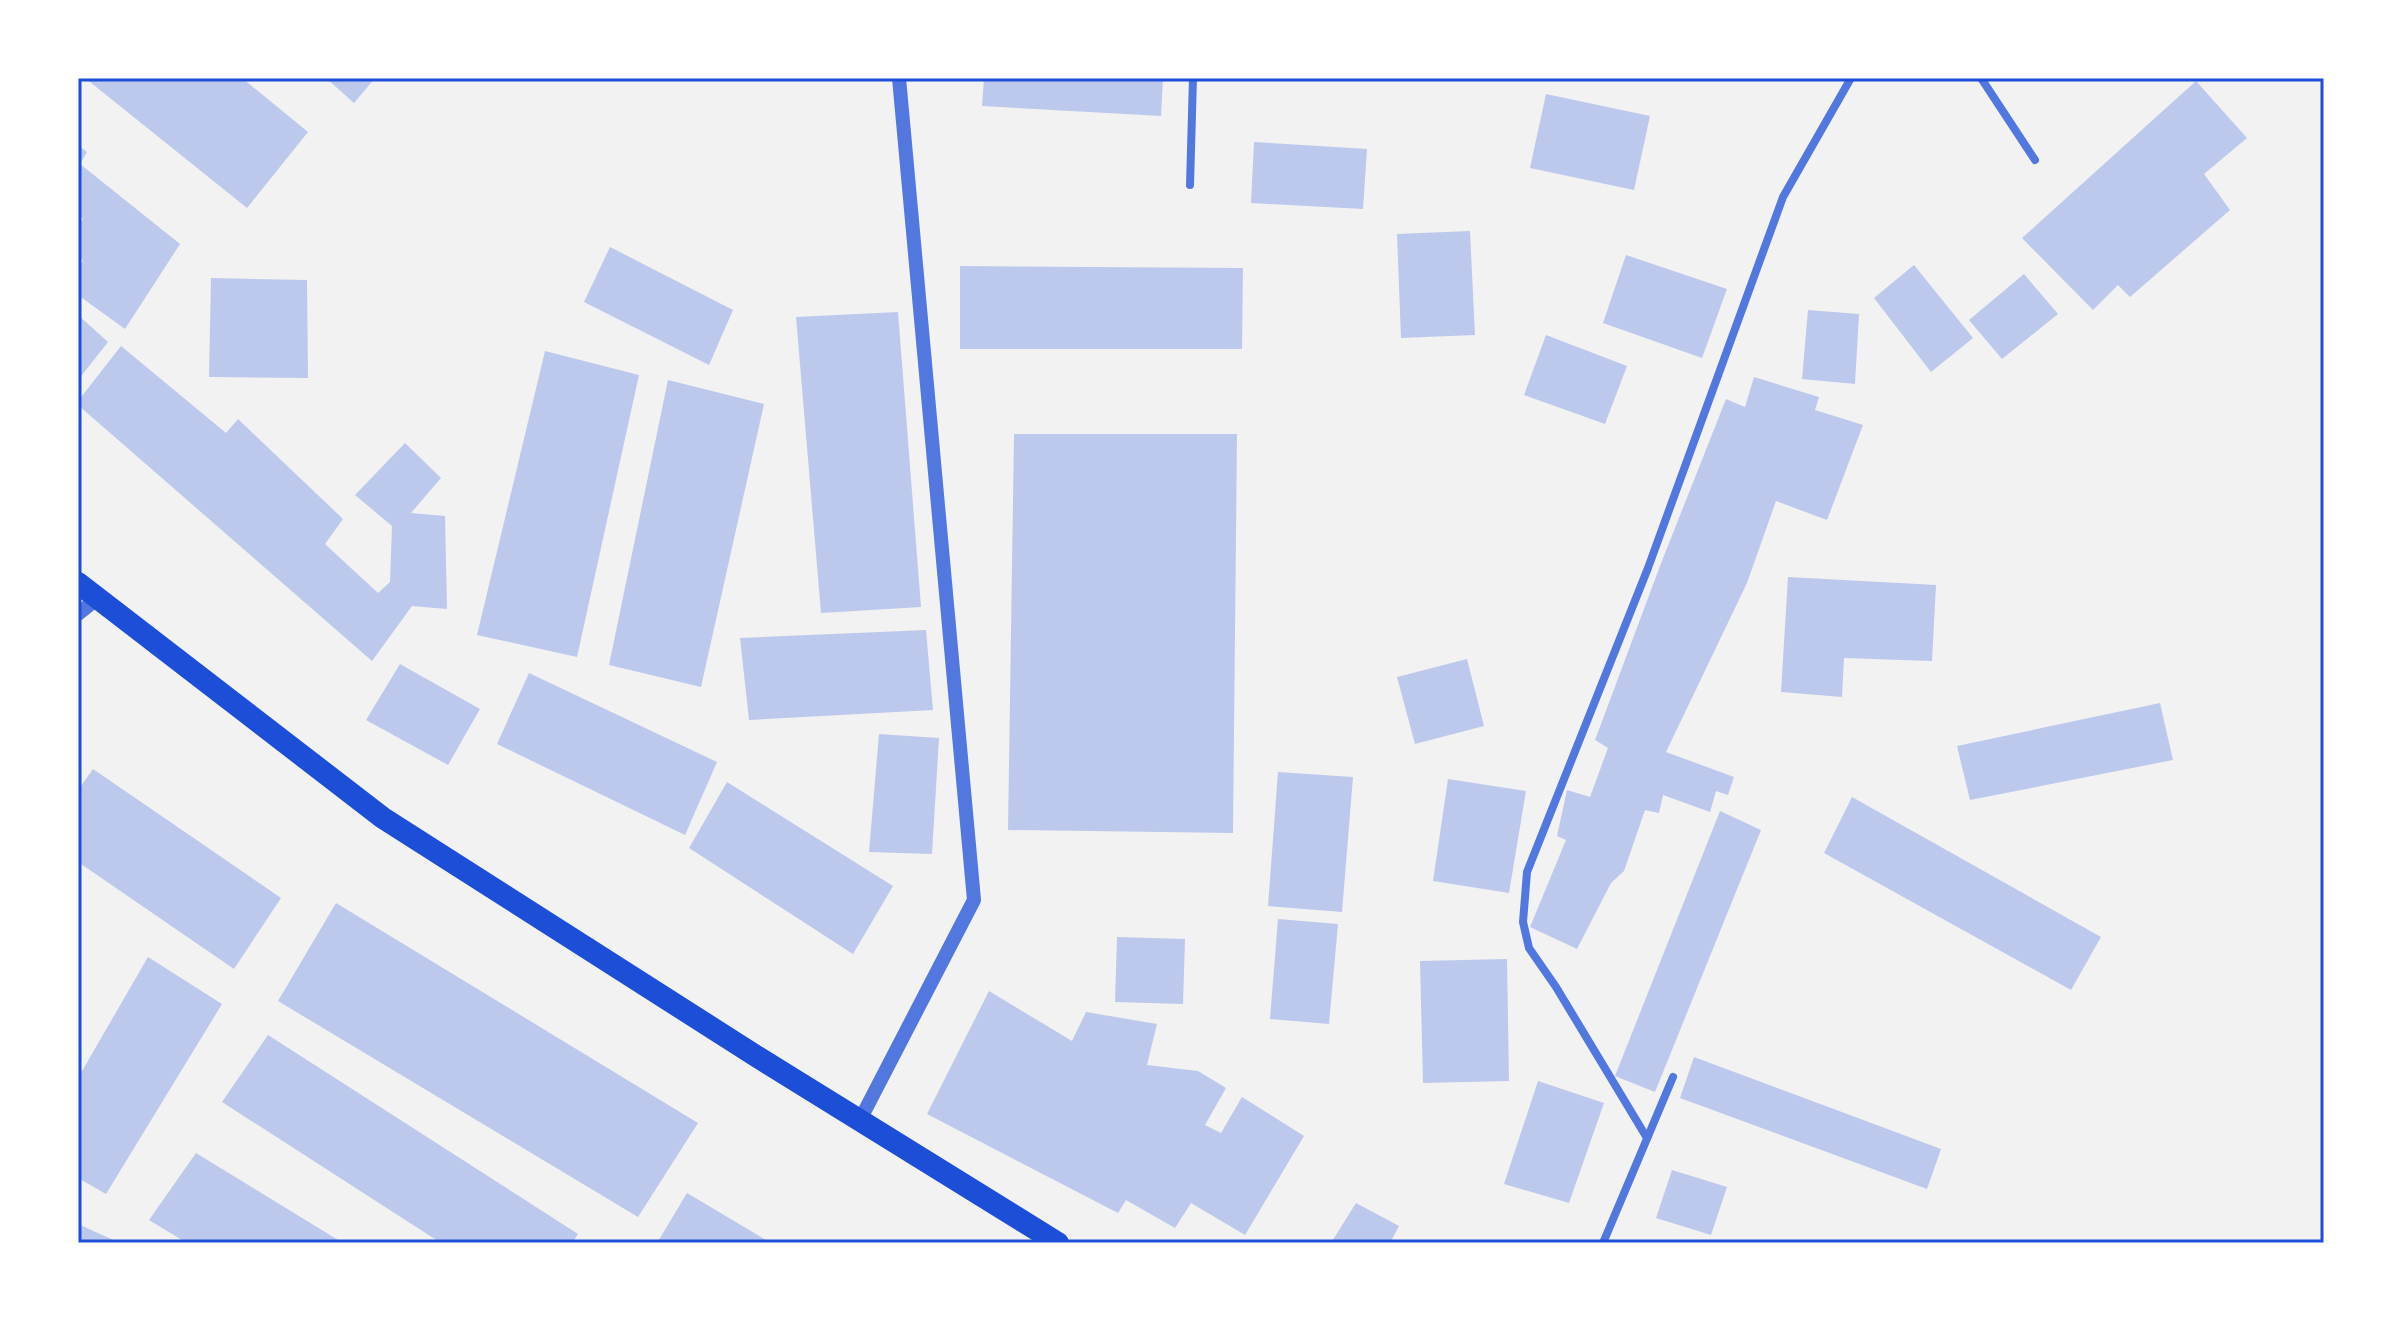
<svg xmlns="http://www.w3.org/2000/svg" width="2402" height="1321" viewBox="0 0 2402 1321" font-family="'PT Sans Narrow',sans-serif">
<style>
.building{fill:#bdc9ec}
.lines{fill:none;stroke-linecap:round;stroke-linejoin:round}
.minor{stroke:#5277de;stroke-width:8}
.tertiary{stroke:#5277de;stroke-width:14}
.trunk{stroke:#1d4ed8;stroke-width:22}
.neatline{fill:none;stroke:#1d4ed8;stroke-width:3}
</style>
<rect width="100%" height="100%" fill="#f2f2f2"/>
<g class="building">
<polygon points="85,78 242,78 308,132 247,208"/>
<polygon points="326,78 375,78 354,103"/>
<polygon points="984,78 1163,78 1161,116 982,106"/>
<polygon points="2196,81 2247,138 2204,174 2230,210 2130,297 2118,285 2093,310 2022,238"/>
<polygon points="1546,94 1650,116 1634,190 1530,168"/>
<polygon points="1254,142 1367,149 1363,209 1251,203"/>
<polygon points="78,145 87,152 80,164 180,244 125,329 78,295 78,269 83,260 78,257 78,226 83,219 78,215"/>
<polygon points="1470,231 1475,335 1401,338 1397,234"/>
<polygon points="610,247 733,310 709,365 584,302"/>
<polygon points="1626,255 1727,289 1702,358 1603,323"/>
<polygon points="1914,265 1973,338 1931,372 1874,298"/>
<polygon points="960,266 1243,268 1242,349 960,349"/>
<polygon points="2024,274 2058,314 2002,359 1969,320"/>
<polygon points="211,278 307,280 308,378 209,377"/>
<polygon points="1808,310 1859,314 1855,384 1802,379"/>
<polygon points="898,312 921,607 821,613 796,317"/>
<polygon points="78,315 108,342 78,380"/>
<polygon points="1546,335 1627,366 1605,424 1524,395"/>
<polygon points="121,346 226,433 238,419 343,519 325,544 378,593 390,582 392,526 355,495 405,443 441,478 411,513 445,516 447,609 412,606 372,661 78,405 78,401"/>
<polygon points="545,351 639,375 577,657 477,635"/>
<polygon points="1754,377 1819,397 1815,410 1863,425 1827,520 1776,501 1747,583 1666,752 1734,777 1728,795 1716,791 1710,812 1663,795 1659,813 1645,810 1624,871 1611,883 1577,949 1530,927 1566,840 1557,836 1567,790 1590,797 1608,748 1595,740 1660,566 1726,399 1745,407"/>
<polygon points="668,380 764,404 701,687 609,665"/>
<polygon points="1014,434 1237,434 1233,833 1008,830"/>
<polygon points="1788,577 1936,585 1932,661 1844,658 1842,697 1781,692"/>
<polygon points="926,630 933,710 749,720 740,638"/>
<polygon points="1467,659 1484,726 1415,744 1397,677"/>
<polygon points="400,664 480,709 448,765 366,720"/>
<polygon points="529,673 717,762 685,835 497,744"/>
<polygon points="2160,703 2173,760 1970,800 1957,746"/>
<polygon points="879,734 939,738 932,854 869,852"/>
<polygon points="93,769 281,898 234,969 81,864 78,869 78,790"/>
<polygon points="1278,772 1353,777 1342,912 1268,906"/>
<polygon points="1448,779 1526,791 1509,893 1433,881"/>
<polygon points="727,782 893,886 853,954 689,848"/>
<polygon points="1852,797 2101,937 2071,990 1824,853"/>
<polygon points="1720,811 1761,830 1655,1092 1615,1076"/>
<polygon points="336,903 698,1123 638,1217 278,1001"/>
<polygon points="1278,919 1338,924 1329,1024 1270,1019"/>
<polygon points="1117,937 1185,939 1183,1004 1115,1002"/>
<polygon points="148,957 222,1004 106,1194 78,1178 78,1078"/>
<polygon points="1507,959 1509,1081 1423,1083 1420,961"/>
<polygon points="989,991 1072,1041 1086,1012 1157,1024 1147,1065 1198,1071 1226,1088 1205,1125 1221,1133 1242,1097 1304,1136 1245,1235 1191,1203 1175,1228 1126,1200 1118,1213 927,1114"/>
<polygon points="268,1035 578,1234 572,1243 441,1243 222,1102"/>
<polygon points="1694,1057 1941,1149 1927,1189 1680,1098"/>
<polygon points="1538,1081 1604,1103 1569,1203 1504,1184"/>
<polygon points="196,1153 343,1243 187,1243 149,1220"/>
<polygon points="1672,1170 1727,1187 1711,1235 1656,1218"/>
<polygon points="687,1193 771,1243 657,1243"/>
<polygon points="1356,1203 1399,1226 1390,1243 1331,1243"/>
<polygon points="78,1224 120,1243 78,1243"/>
</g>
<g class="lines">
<g class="minor">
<polyline points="1981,78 2035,160"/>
<polyline points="1190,185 1193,78"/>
<polyline points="1647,1138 1556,987 1529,948 1523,922 1527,872 1648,568 1783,197 1851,78"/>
<polyline points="1603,1243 1673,1077"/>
</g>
<g class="tertiary">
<polyline points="78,614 98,598"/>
<polyline points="860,1120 974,900 899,78"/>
</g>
<polyline class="trunk" points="78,583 383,818 756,1056 1058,1243"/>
</g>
<rect width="2402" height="1321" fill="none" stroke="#ffffff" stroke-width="160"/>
<rect x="80" y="80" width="2242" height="1161" class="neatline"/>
</svg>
